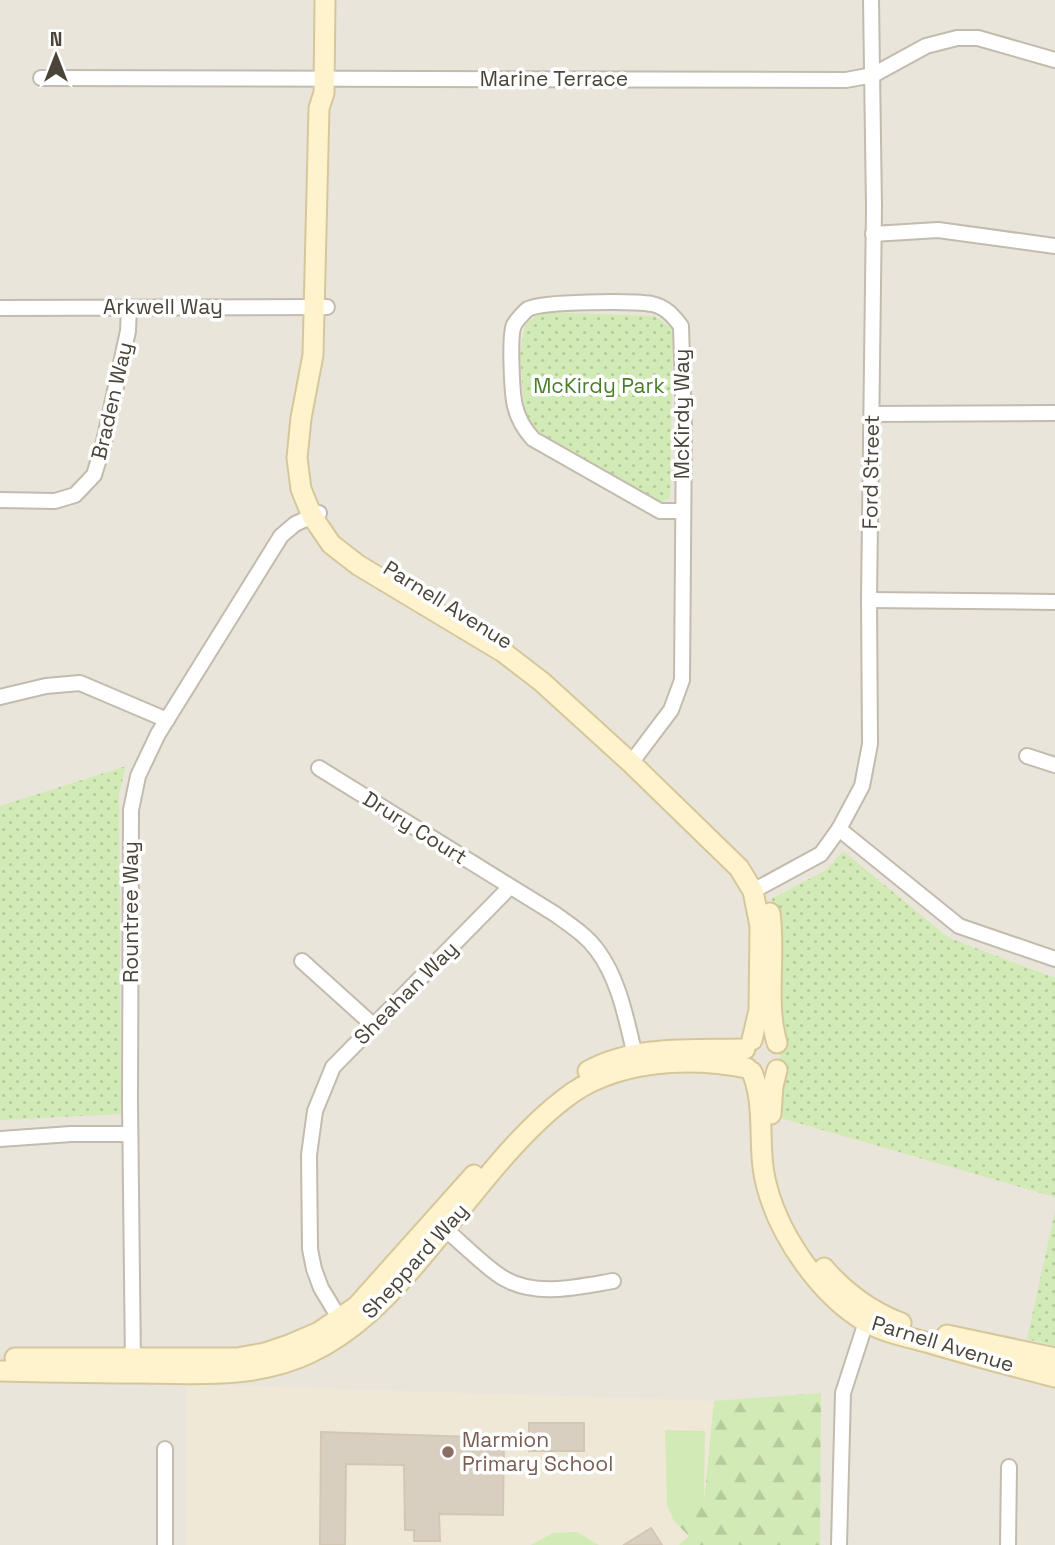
<svg xmlns="http://www.w3.org/2000/svg" width="1055" height="1545" viewBox="0 0 1055 1545" font-family="'Space Grotesk',sans-serif">
<style>
.residential{fill:#eae5da}
.education{fill:#efe8d6}
.forest{fill:url(#forest-firs)}
.park{fill:url(#park-dots)}
.garden{fill:#d2eab5}
.building{fill:#d8cfc1;stroke:#d3c7b4;stroke-width:2}
.lines{fill:none;stroke-linecap:round;stroke-linejoin:round}
.street-casing{stroke:#c2bbae;stroke-width:18}
.secondary-casing{stroke:#d6c79b;stroke-width:23}
.street{stroke:#fff;stroke-width:14}
.secondary{stroke:#fff3cd;stroke-width:19}
.education-dot{fill:#8d6e63;stroke:#fff;stroke-width:2.5}
.labels{text-anchor:middle;stroke-width:7;stroke-linejoin:round;paint-order:stroke}
.street-label{font-size:21px;fill:#4b4439;stroke:#fff}
.park-label{font-size:21px;fill:#4a7f2a;stroke:#fff}
.education-label{font-size:21px;fill:#785e54;stroke:#fff;text-anchor:start}
</style>
<defs>
<pattern id="forest-firs" width="22" height="20" patternUnits="userSpaceOnUse" patternTransform="scale(1.75)"><rect width="22" height="20" fill="#d2eab5"/><path d="M5 1l3.5 6h-7zM16 11l3.5 6h-7z" fill="#b6ca9c"/></pattern>
<pattern id="park-dots" width="8" height="8" patternUnits="userSpaceOnUse" patternTransform="scale(1.75)"><rect width="8" height="8" fill="#d2eab5"/><path d="M2 2h.1M6 6h.1" fill="none" stroke="#b6ca9c" stroke-width="1.8" stroke-linecap="round"/></pattern>
</defs>
<rect width="100%" height="100%" fill="#f6f3ec"/>
<rect class="residential" x="0" y="0" width="1055" height="1545"/>
<polygon class="education" points="187,1384 714,1401 704,1503 674,1521 689,1537 679,1545 187,1545"/>
<polygon class="forest" points="821,1393 820,1545 679,1545 689,1536 674,1521 667,1505 704,1502 714,1401"/>
<g class="park">
<polygon points="540,312 654,316 673,329 670,498 659,503 542,436 525,415 520,356 525,325"/>
<polygon points="126,766 119,794 121,1114 0,1120 0,806"/>
<polygon points="843,851 949,938 1055,978 1055,1197 781,1118 778,931 771,899 826,870"/>
<polygon points="1055,1211 1055,1346 1027,1339"/>
</g>
<g class="garden">
<polygon points="665,1430 705,1431 704,1503 667,1505"/>
<polygon points="577,1532 599,1545 531,1545 553,1533"/>
</g>
<g class="building">
<rect x="529" y="1423" width="55" height="28"/>
<polygon points="321,1432 504,1438 503,1515 439,1514 440,1541 414,1541 414,1530 405,1530 404,1465 346,1464 345,1545 320,1545"/>
<polygon points="651,1528 662,1545 624,1545"/>
</g>
<g class="lines">
<defs>
<g id="street">
<polyline points="41,78 846,80 873,75 926,46 957,38 978,38 1055,60"/>
<polyline points="873,234 938,230 1055,246"/>
<polyline points="0,308 327,307"/>
<polyline points="872,414 1055,413"/>
<polyline points="0,500 55,501 75,495 94,475 103,446 128,331 129,307"/>
<polyline points="869,600 1055,602"/>
<polyline points="0,697 46,686 80,683 167,720"/>
<polyline points="1027,756 1055,765"/>
<path d="M631,763L671,710L682,680L684,426L681,326C673,316 666,307 652,304C633,301 543,301 528,309C524,312 516,321 514,325C509,335 512,394 515,406C518,419 524,429 533,439L660,511H683"/>
<path d="M319,768L555,914C570,925 586,935 597,950C621,982 627,1025 637,1063"/>
<polyline points="839,829 959,926 1055,959"/>
<polyline points="753,891 821,854 839,829 862,786 870,744 869,600 874,207 871,0"/>
<polyline points="302,961 373,1025"/>
<polyline points="0,1139 71,1134 130,1134"/>
<path d="M446,1230C462,1243 488,1270 505,1279C537,1297 578,1287 613,1281"/>
<polyline points="344,1326 321,1288 314,1269 310,1249 309,1155 315,1111 333,1067 510,887"/>
<polyline points="133,1365 130,1101 131,810 138,776 158,734 281,536 295,524 319,513"/>
<polyline points="165,1449 165,1545"/>
<polyline points="839,1545 843,1393 866,1322 871,1314"/>
<polyline points="1008,1545 1009,1467"/>
</g>
<g id="secondary">
<polyline points="325,0 324,93 319,108 313,355 301,418 297,458 301,489 312,516 331,544 358,565 503,652 542,682 631,763 739,868 753,891 760,926 759,1010 752,1040"/>
<path d="M770,913C776,955 765,1003 777,1043"/>
<path d="M588,1071C636,1045 692,1050 745,1049"/>
<path d="M752,1072C767,1109 756,1149 767,1187C780,1237 821,1296 866,1322C883,1332 907,1337 926,1342C969,1355 1012,1366 1055,1377"/>
<polyline points="771,1114 773,1086 777,1070"/>
<path d="M824,1268C844,1292 872,1312 901,1323"/>
<polyline points="947,1335 1055,1358"/>
<polyline points="15,1358 237,1358 265,1353 289,1345 319,1332 357,1306 474,1175"/>
<path d="M0,1371C48,1372 96,1373 143,1373C200,1374 258,1378 310,1353C353,1332 385,1300 415,1265C461,1212 509,1141 564,1099C613,1060 688,1056 747,1068"/>
</g>
</defs>
<use href="#street" class="street-casing"/>
<use href="#secondary" class="secondary-casing"/>
<use href="#street" class="street"/>
<use href="#secondary" class="secondary"/>
</g>
<circle class="education-dot" cx="448" cy="1452" r="7"/>
<g class="labels">
<g class="street-label">
<text x="554" y="86">Marine Terrace</text>
<text x="163" y="314">Arkwell Way</text>
<text transform="translate(112 401) rotate(-77)" y="7">Braden Way</text>
<text transform="translate(682 414) rotate(-90)" y="7">McKirdy Way</text>
<text transform="translate(871 472) rotate(-89)" y="7">Ford Street</text>
<text transform="translate(448 605) rotate(32)" y="7">Parnell Avenue</text>
<text transform="translate(415 828) rotate(32)" y="7">Drury Court</text>
<text transform="translate(131 912) rotate(-90)" y="7">Rountree Way</text>
<text transform="translate(406 993) rotate(-45)" y="7">Sheahan Way</text>
<text transform="translate(415 1261) rotate(-48)" y="7">Sheppard Way</text>
<text transform="translate(943 1344) rotate(17)" y="7">Parnell Avenue</text>
</g>
<g class="park-label">
<text x="599" y="393">McKirdy Park</text>
</g>
<g class="education-label">
<text x="462" y="1447">Marmion<tspan x="462" dy="24">Primary School</tspan></text>
</g>
</g>
<g transform="translate(56 56)" stroke="#ffffff" stroke-width="5" paint-order="stroke">
<path d="M0-5L12 26L0 18L-12 26Z" fill="#4b4439"/>
<text y="-10" font-size="19" font-weight="bold" text-anchor="middle" fill="#4b4439">N</text>
</g>
</svg>
